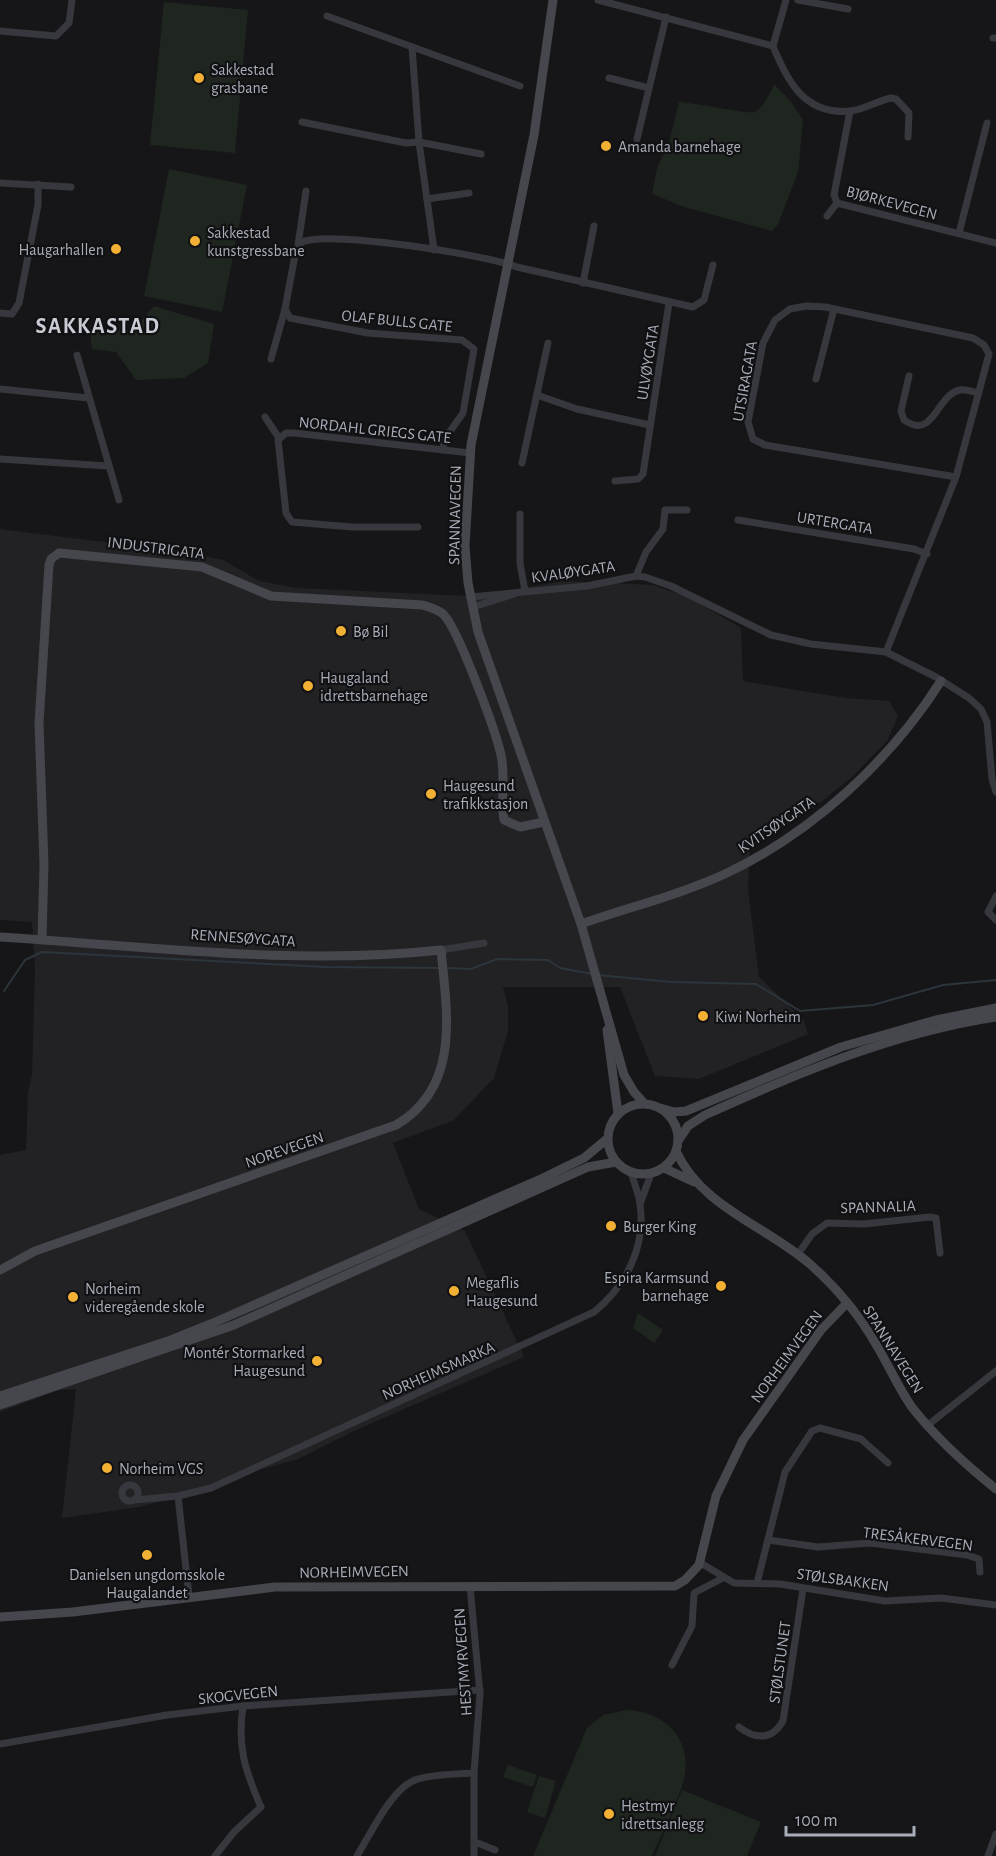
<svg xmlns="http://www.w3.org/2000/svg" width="996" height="1856" viewBox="0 0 996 1856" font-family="'Alegreya Sans',sans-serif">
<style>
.built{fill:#222225}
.green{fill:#1e261f}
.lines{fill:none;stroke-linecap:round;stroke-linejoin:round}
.stream{stroke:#2c353c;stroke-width:2}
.street{stroke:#37383d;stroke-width:7}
.secondary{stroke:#45474d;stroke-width:9}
.poi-dot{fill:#f2b134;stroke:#111113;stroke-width:2}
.labels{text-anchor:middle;stroke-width:4.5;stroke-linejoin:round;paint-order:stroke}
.poi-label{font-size:16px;fill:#a8adb8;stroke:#111113;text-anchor:start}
.street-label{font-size:16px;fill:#a8adb8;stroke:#111113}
.district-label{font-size:22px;font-weight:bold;letter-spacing:1.5px;fill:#c9ccd4;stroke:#111113}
</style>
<rect width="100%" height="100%" fill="#161618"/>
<polygon class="built" points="0,529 185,552 223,560 259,581 297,588 469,596 566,581 653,585 688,597 741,628 743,681 846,698 889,701 898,716 887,741 852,777 812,809 750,848 748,889 759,977 803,1019 808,1034 699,1079 655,1076 620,987 503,987 508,1007 508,1031 494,1078 454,1120 393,1143 419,1209 465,1231 524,1357 356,1430 298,1459 235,1477 200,1492 139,1507 62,1518 76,1389 59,1390 0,1412 0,1155 26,1150 28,1092 32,1075 35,969 32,922 0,920"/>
<g class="green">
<polygon points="164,2 248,10 235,153 150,145"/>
<path d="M774,84L792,103L803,120L798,172L778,224L772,231L684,207L652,194L657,168L669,143L679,102C692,102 750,115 755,112C764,106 770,93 774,84Z"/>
<polygon points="169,169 247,185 222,312 144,296"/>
<polygon points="154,306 214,324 208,363 184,378 136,380 116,352 92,349 90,331 134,330"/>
<polygon points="638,1313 663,1330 654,1343 633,1328"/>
<path d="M627,1710C661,1711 691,1736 685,1773C681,1798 662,1832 652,1856H533L587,1728L603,1715Z"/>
<polygon points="508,1765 537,1775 533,1787 503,1777"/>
<polygon points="539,1776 556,1781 545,1818 527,1812"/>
<polygon points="682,1790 761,1822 747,1856 655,1856"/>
</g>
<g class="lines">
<g class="stream">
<polyline points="446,968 471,969 497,959 548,960 560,968 592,974"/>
<polyline points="597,975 672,982 756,984 800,1011 873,1005 943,985 996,980"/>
<polyline points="4,991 25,960 42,952 325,967 441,968"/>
</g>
<g class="street">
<path d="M598,0L773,46C787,81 805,116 851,111C865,109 877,101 891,98L896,99L909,113L908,137"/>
<polyline points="798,0 848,9"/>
<polyline points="327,16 520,86"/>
<polyline points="0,31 56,36 69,23 72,0"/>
<polyline points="993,38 996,38"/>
<polyline points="773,46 786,0"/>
<polyline points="412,47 419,142 434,250"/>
<polyline points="609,78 649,88"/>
<polyline points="850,111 834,195 837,203 996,243"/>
<polyline points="302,122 406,143 419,142 481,154"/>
<polyline points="637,139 666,17"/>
<polyline points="0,183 71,187"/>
<polyline points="427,199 469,193"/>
<polyline points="827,216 837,203"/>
<polyline points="959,233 987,123"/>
<polyline points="298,245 306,191"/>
<polyline points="583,283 594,226"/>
<polyline points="0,313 12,314 19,303 38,205 38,184"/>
<polyline points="77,355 119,500"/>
<polyline points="271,359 285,309"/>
<path d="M909,376L901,411L904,420C934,441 936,395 960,390C966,389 973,392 979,393"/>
<polyline points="816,379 834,309"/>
<polyline points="0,389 88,398"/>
<polyline points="537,395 577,409 650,425"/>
<polyline points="265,417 279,438"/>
<path d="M442,450L446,437L463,413L474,349L462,340L368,333L290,318L285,309L296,250L302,242C329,230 487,255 517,267L693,307L704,300L713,265"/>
<polyline points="0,459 108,466"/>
<polyline points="522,463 548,343"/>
<polyline points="615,481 638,479 643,474 669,303"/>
<polyline points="520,514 520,563 525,591"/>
<polyline points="738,520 914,549 927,554"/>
<polyline points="418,527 352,527 292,522 286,513 278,440 286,433 294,433 470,453"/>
<polyline points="636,576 646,552 663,529 665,510 687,510"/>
<polyline points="471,597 587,586 636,576 645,577 671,586 771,635 811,644 886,652 936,677 969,698 981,709 987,722 992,779 996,792"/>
<polyline points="473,607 514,594"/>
<polyline points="886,652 956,477 989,354 984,345 973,338 825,307 806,306 790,309 775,320 763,343 748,422 753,439 765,445 956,477"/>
<polyline points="996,896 988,912 996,920"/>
<polyline points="441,950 484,943"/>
<polyline points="640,1204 651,1174"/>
<polyline points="798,1254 812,1234 827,1223 864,1224 930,1217 936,1218 940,1253"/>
<polyline points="928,1425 996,1371"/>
<circle cx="130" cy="1493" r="8"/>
<polyline points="178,1496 189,1596"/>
<path d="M134,1500L178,1496L211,1488L594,1312C626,1286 646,1247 640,1204C639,1194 634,1183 631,1172"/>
<polyline points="768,1540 818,1547 870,1543 967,1555 979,1559 980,1572"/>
<polyline points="699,1562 734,1583 780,1584 885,1601 941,1598 996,1605"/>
<polyline points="757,1583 785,1472 812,1431 820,1428 861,1439 888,1463"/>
<polyline points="470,1586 480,1694 474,1773 474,1856"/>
<polyline points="672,1665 692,1626 694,1593 723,1578"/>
<path d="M739,1727C756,1740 772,1740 783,1721L803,1589"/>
<polyline points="0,1744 167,1715 243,1706 480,1690"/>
<polyline points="475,1842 495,1850"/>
<path d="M215,1856L234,1832L261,1807C245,1770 237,1747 243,1706"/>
<path d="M357,1856C370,1835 393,1785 418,1779C435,1774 456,1774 474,1773"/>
<polyline points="988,1856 996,1834"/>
</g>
<g class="secondary">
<polyline points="553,0 534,135 471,445 465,546 468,583 478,632 581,924 624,1075 634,1092 644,1103"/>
<path d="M581,924C629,907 680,895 727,873C813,832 890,761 941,681"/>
<path d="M0,937C146,946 295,966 441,950C447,1013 461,1087 396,1125L35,1251L0,1270"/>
<path d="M42,939L44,864L39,723L49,565L51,559L59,553L202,567L271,596L422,605C429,607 437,609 443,614C458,628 496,732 501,755C506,777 500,799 504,820L520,827L544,822"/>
<polyline points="607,1030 618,1113"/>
<circle cx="643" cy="1139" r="35"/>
<polyline points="660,1108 674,1112 686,1111 841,1047 936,1020 996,1008"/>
<path d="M678,1141L688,1126L705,1115C800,1072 893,1033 996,1017"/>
<path d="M676,1151C702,1208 767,1226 811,1265C837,1288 860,1316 877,1346C889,1366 898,1387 911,1406C935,1437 966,1465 996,1489"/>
<polyline points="664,1168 694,1182"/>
<polyline points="0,1396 171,1340 213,1323 543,1178 584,1158 607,1139"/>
<polyline points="0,1405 234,1325 588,1167 616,1162"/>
<polyline points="0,1617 73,1612 275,1587 675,1586 685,1580 699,1565 716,1496 743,1440 821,1330 847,1303"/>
</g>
</g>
<g class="poi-dot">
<circle cx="199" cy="78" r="6"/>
<circle cx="606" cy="146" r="6"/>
<circle cx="195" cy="241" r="6"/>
<circle cx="116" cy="249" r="6"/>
<circle cx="341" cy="631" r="6"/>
<circle cx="308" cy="686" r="6"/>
<circle cx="431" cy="794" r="6"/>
<circle cx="703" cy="1016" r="6"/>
<circle cx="611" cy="1226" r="6"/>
<circle cx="721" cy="1286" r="6"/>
<circle cx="454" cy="1291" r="6"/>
<circle cx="73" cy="1297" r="6"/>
<circle cx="317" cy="1361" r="6"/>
<circle cx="107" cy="1468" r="6"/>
<circle cx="147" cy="1555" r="6"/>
<circle cx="609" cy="1814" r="6"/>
</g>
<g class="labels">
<g class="poi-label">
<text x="211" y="75">Sakkestad<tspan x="211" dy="18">grasbane</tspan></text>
<text x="618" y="152">Amanda barnehage</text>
<text x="207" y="238">Sakkestad<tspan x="207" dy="18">kunstgressbane</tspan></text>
<text x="104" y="255" text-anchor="end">Haugarhallen</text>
<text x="353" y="637">Bø Bil</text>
<text x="320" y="683">Haugaland<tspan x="320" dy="18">idrettsbarnehage</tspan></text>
<text x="443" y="791">Haugesund<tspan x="443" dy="18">trafikkstasjon</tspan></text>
<text x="715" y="1022">Kiwi Norheim</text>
<text x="623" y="1232">Burger King</text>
<text x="709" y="1283" text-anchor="end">Espira Karmsund<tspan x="709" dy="18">barnehage</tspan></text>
<text x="466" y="1288">Megaflis<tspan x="466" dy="18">Haugesund</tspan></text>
<text x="85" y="1294">Norheim<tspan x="85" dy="18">videregående skole</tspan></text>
<text x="305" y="1358" text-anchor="end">Montér Stormarked<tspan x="305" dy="18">Haugesund</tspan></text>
<text x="119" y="1474">Norheim VGS</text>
<text x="147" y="1580" text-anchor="middle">Danielsen ungdomsskole<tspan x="147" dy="18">Haugalandet</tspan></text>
<text x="621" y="1811">Hestmyr<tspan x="621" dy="18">idrettsanlegg</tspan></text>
</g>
<g class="street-label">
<text transform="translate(892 202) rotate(15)" y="6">BJØRKEVEGEN</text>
<text transform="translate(397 320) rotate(6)" y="6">OLAF BULLS GATE</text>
<text transform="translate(647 362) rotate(-81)" y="6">ULVØYGATA</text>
<text transform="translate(744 381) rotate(-80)" y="6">UTSIRAGATA</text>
<text transform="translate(375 429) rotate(6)" y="6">NORDAHL GRIEGS GATE</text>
<text transform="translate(454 515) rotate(-89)" y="6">SPANNAVEGEN</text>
<text transform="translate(835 522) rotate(9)" y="6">URTERGATA</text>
<text transform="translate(156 547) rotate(7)" y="6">INDUSTRIGATA</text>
<text transform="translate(573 571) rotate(-8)" y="6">KVALØYGATA</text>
<text transform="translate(776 824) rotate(-34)" y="6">KVITSØYGATA</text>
<text transform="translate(243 937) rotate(4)" y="6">RENNESØYGATA</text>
<text transform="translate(284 1149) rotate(-19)" y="6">NOREVEGEN</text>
<text transform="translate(878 1206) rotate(-2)" y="6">SPANNALIA</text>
<text transform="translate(894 1349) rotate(58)" y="6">SPANNAVEGEN</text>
<text transform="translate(786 1356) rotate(-54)" y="6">NORHEIMVEGEN</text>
<text transform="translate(438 1370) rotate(-24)" y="6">NORHEIMSMARKA</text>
<text transform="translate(918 1538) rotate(7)" y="6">TRESÅKERVEGEN</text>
<text transform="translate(354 1571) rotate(-1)" y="6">NORHEIMVEGEN</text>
<text transform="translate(843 1579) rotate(8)" y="6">STØLSBAKKEN</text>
<text transform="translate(462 1662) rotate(-94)" y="6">HESTMYRVEGEN</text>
<text transform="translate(779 1662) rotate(-82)" y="6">STØLSTUNET</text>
<text transform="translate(238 1694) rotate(-6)" y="6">SKOGVEGEN</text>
</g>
<g class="district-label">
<text x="98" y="333">SAKKASTAD</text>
</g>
</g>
<path d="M786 1826v9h128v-9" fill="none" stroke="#a8adb8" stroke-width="3"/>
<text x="795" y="1826" font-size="18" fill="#a8adb8" stroke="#111113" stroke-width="4.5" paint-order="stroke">100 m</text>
</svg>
